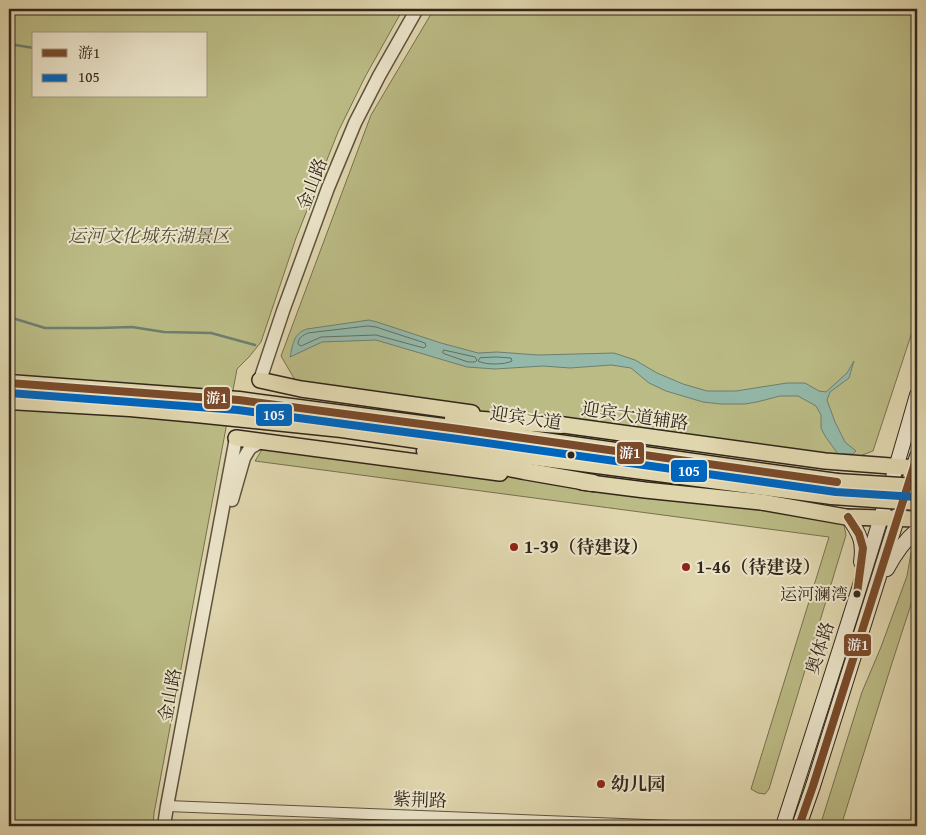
<svg xmlns="http://www.w3.org/2000/svg" width="926" height="835" viewBox="0 0 926 835" font-family="'Gentium Book Plus','Noto Serif SC',serif">
<style>
.green{fill:#bbbb85;stroke:#767150;fill-rule:evenodd}
.water{fill:#94b9aa;stroke:#6d7f70}
.lines{fill:none;stroke-linecap:round;stroke-linejoin:round}
.shore{stroke:#637062;stroke-width:1}
.stream{stroke:#6d7f70;stroke-width:2.5}
.minor-casing{stroke:#5e533f;stroke-width:12}
.tertiary-casing{stroke:#5e533f;stroke-width:15}
.secondary-casing{stroke:#32271a;stroke-width:16}
.primary-casing{stroke:#32271a;stroke-width:18}
.trunk-casing{stroke:#32271a;stroke-width:19}
.minor{stroke:#ebe4ca;stroke-width:10}
.tertiary{stroke:#ebe4ca;stroke-width:12}
.secondary{stroke:#ebe4ca;stroke-width:14}
.primary{stroke:#e0d6ae;stroke-width:15}
.trunk{stroke:#e0d6ae;stroke-width:16}
.trunk-bridge-casing{stroke:#32271a;stroke-width:19;stroke-linecap:butt}
.trunk-bridge{stroke:#e0d6ae;stroke-width:16}
.bus-1-casing{stroke:#ebe4ca;stroke-width:11}
.bus-2-casing{stroke:#ebe4ca;stroke-width:11}
.bus-1{stroke:#7a4b2a;stroke-width:8}
.bus-2{stroke:#0065bd;stroke-width:8}
.bus-dot{fill:#32271a;stroke:#ebe4ca;stroke-width:2}
.poi-dot{fill:#8f2418;stroke:#ebe4ca;stroke-width:2}
.labels{text-anchor:middle;stroke-width:4;stroke-linejoin:round;paint-order:stroke}
.bus-label{font-size:17px;fill:#32271a;stroke:#ebe4ca;text-anchor:end}
.street-label{font-size:18px;fill:#32271a;stroke:#ebe4ca}
.park-label{font-size:18px;font-style:italic;fill:#544c35;stroke:#ebe4ca}
.poi-label{font-size:18px;font-weight:bold;fill:#32271a;stroke:#ebe4ca;text-anchor:start}
.line-badge{stroke:#ebe4ca;stroke-width:2}
.badge-label{font-size:14px;text-anchor:middle;font-weight:bold;fill:#fff}
</style>
<rect width="100%" height="100%" fill="#e0d6ae"/>
<filter id="stains"><feTurbulence type="fractalNoise" baseFrequency=".004" numOctaves="4"/><feColorMatrix values="0 0 0 0 .2 0 0 0 0 .09 0 0 0 0 .02 0 0 0 .5 -.17"/></filter>
<radialGradient id="worn" r=".72"><stop offset=".6" stop-color="#630" stop-opacity="0"/><stop offset="1" stop-color="#630" stop-opacity=".3"/></radialGradient>
<g class="green">
<path d="M9,9H403L365,77L338,132L296,238L261,342L249,357L237,369L154,813L153,826H9ZM34,34H206V96H34Z"/>
<polygon points="434,9 917,9 917,317 873,451 833,466 302,392 281,356 371,115"/>
<polygon points="284,437 835,521 844,525 846,535 769,789 765,794 758,793 751,789 829,537 255,461 263,448"/>
<polygon points="917,537 917,583 915,592 892,663 841,826 820,826 862,692 881,647 907,576 912,547"/>
</g>
<path class="water" d="M369,320L377,322L441,343L478,353L497,352L538,355L614,353L635,360L657,373L683,384L707,391H736L787,383H805L819,391L826,392L847,373L854,361L849,378L830,392L827,400L835,422L845,442L856,451L853,454H838L825,436L821,428V415L816,406L798,396H780L757,402L745,404H721L703,402L666,391L649,383L631,368L611,365L570,368L543,366L495,369L467,367L376,340L322,342L290,357C293,344 293,334 307,329Z"/>
<g class="lines">
<g class="shore">
<path d="M368,326L376,327L425,343L426,346L424,348L376,335L321,337L301,346L298,344C298,338 303,335 308,333Z"/>
<polygon points="444,350 475,357 477,360 475,362 468,362 445,354 443,353"/>
<path d="M497,357L511,358L512,361C504,365 486,365 478,361L480,358Z"/>
</g>
<g class="stream">
<polyline points="9,44 34,48"/>
<polyline points="9,317 45,328 99,328 132,327 164,332 211,333 255,345"/>
</g>
<defs>
<polyline id="minor" points="167,806 672,826"/>
<g id="tertiary">
<polyline points="260,380 283,311 328,188 355,123 379,76 417,9"/>
<polyline points="232,500 244,458 250,448 260,442"/>
<polyline points="164,826 167,806 236,438"/>
</g>
<g id="secondary">
<path d="M848,517C860,534 864,542 861,562"/>
<path d="M887,569C895,554 904,541 917,530"/>
<path d="M783,826C829,683 876,540 917,395"/>
<polyline points="799,826 813,786 917,456"/>
</g>
<g id="primary">
<polyline points="260,380 301,389 472,413"/>
<polyline points="549,423 825,461 917,468"/>
<polyline points="236,438 500,473"/>
<polyline points="582,482 645,490 761,502 846,517 917,519"/>
</g>
<g id="trunk">
<polyline points="9,383 239,400 459,429 837,482"/>
<polyline points="9,401 130,408 196,414 342,429 521,455 832,496"/>
<polyline points="453,418 561,425"/>
<polyline points="425,451 524,471 593,483"/>
</g>
</defs>
<use href="#minor" class="minor-casing"/>
<use href="#tertiary" class="tertiary-casing"/>
<use href="#secondary" class="secondary-casing"/>
<use href="#primary" class="primary-casing"/>
<use href="#trunk" class="trunk-casing"/>
<use href="#minor" class="minor"/>
<use href="#tertiary" class="tertiary"/>
<use href="#secondary" class="secondary"/>
<use href="#primary" class="primary"/>
<use href="#trunk" class="trunk"/>
<defs>
<g id="trunk-bridge">
<polyline points="837,482 917,487"/>
<polyline points="832,496 917,502"/>
</g>
</defs>
<use href="#trunk-bridge" class="trunk-bridge-casing"/>
<use href="#trunk-bridge" class="trunk-bridge"/>
<defs>
<g id="bus-1">
<polyline points="9,383 239,400 459,429 837,482"/>
<polyline points="848,517 859,534 863,548 857,594"/>
<polyline points="799,826 813,786 915,463"/>
</g>
<polyline id="bus-2" points="9,393 238,410 458,439 836,492 916,497"/>
</defs>
<use href="#bus-1" class="bus-1-casing"/>
<use href="#bus-2" class="bus-2-casing"/>
<use href="#bus-1" class="bus-1"/>
<use href="#bus-2" class="bus-2"/>
</g>
<g class="bus-dot">
<circle cx="571" cy="455" r="4.5"/>
<circle cx="857" cy="594" r="4.5"/>
</g>
<g class="poi-dot">
<circle cx="514" cy="547" r="5"/>
<circle cx="686" cy="567" r="5"/>
<circle cx="601" cy="784" r="5"/>
</g>
<g class="labels">
<g class="bus-label">
<text x="848" y="600">运河澜湾</text>
</g>
<g class="street-label">
<text transform="translate(312 184) rotate(-69)" y="6">金山路</text>
<text transform="translate(635 416) rotate(8)" y="6">迎宾大道辅路</text>
<text transform="translate(526 418) rotate(8)" y="6">迎宾大道</text>
<text transform="translate(820 648) rotate(-72)" y="6">奥体路</text>
<text transform="translate(170 695) rotate(-79)" y="6">金山路</text>
<text transform="translate(420 800) rotate(2)" y="6">紫荆路</text>
</g>
<g class="park-label">
<text x="149" y="242">运河文化城东湖景区</text>
</g>
<g class="poi-label">
<text x="524" y="553">1-39（待建设）</text>
<text x="696" y="573">1-46（待建设）</text>
<text x="611" y="790">幼儿园</text>
</g>
</g>
<g class="line-badge">
<rect x="203" y="386" width="28" height="24" rx="5" fill="#7a4b2a"/>
<rect x="255" y="403" width="38" height="24" rx="5" fill="#0065bd"/>
<rect x="616" y="441" width="29" height="24" rx="5" fill="#7a4b2a"/>
<rect x="670" y="459" width="38" height="24" rx="5" fill="#0065bd"/>
<rect x="843" y="633" width="29" height="24" rx="5" fill="#7a4b2a"/>
</g>
<g class="badge-label">
<text x="217" y="403">游1</text>
<text x="274" y="420">105</text>
<text x="630" y="458">游1</text>
<text x="689" y="476">105</text>
<text x="858" y="650">游1</text>
</g>
<rect width="926" height="835" fill="none" stroke="#e0d6ae" stroke-width="30"/>
<rect x="10" y="10" width="906" height="815" fill="none" stroke="#32271a" stroke-width="2.5"/>
<rect x="15" y="15" width="896" height="805" fill="none" stroke="#32271a"/>
<rect x="32" y="32" width="175" height="65" fill="#ebe4ca" stroke="#a19884"/>
<rect x="42" y="49" width="25" height="8" fill="#7a4b2a" stroke="#a19884"/>
<text x="78" y="58" font-size="15" fill="#32271a">游1</text>
<rect x="42" y="74" width="25" height="8" fill="#0065bd" stroke="#a19884"/>
<text x="78" y="82" font-size="15" fill="#32271a">105</text>
<rect width="100%" height="100%" filter="url(#stains)"/>
<rect width="100%" height="100%" fill="url(#worn)"/>
</svg>
